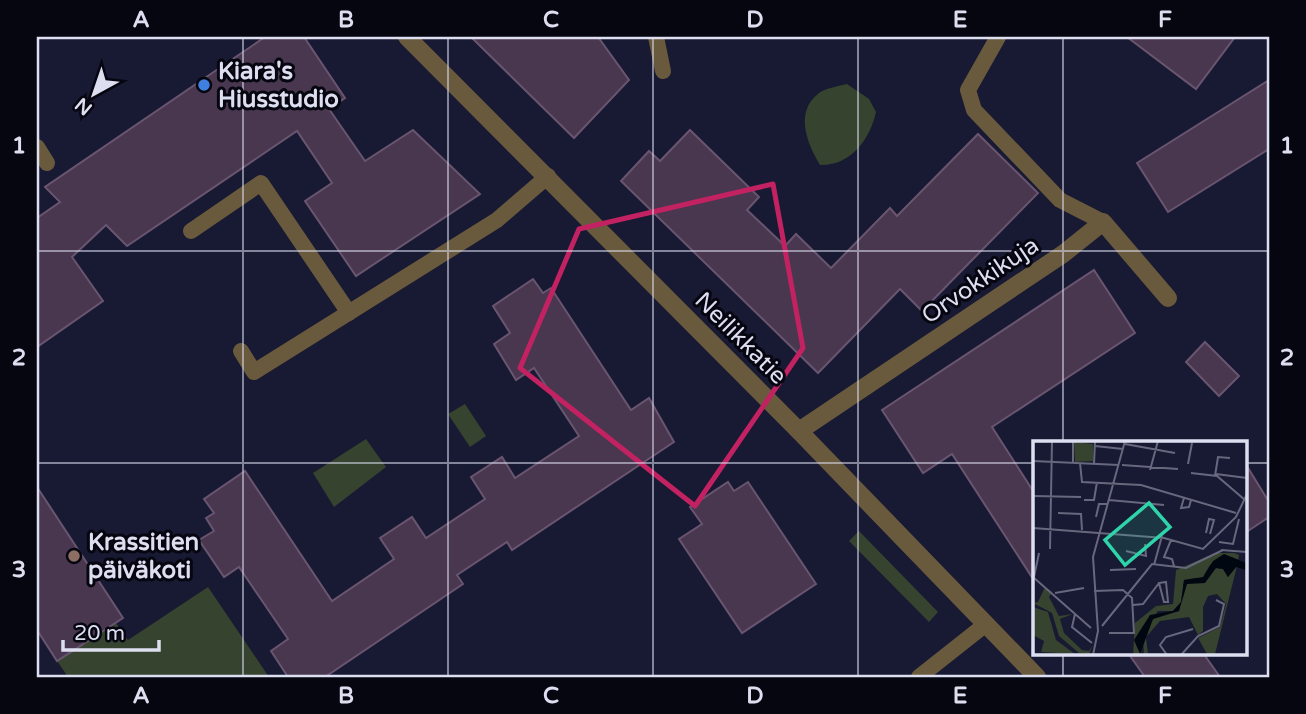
<svg xmlns="http://www.w3.org/2000/svg" width="1306" height="714" viewBox="0 0 1306 714" font-family="'Varela Round',sans-serif">
<style>
.green{fill:#36432f}
.building{fill:#49374f;stroke:#695570;stroke-width:2}
.lines{fill:none;stroke-linecap:round;stroke-linejoin:round}
.service{stroke:#6a5a3d;stroke-width:16}
.minor{stroke:#6a5a3d;stroke-width:18}
.marked{fill:none;stroke:#c32262;stroke-width:5;stroke-linejoin:round}
.grid{fill:none;stroke:#dddff1;stroke-width:2;stroke-opacity:0.55}
.shop-dot{fill:#3f7fe0;stroke:#050610;stroke-width:2.5}
.education-dot{fill:#8d6e63;stroke:#050610;stroke-width:2.5}
.labels{text-anchor:middle;stroke-width:6;stroke-linejoin:round;paint-order:stroke}
.poi-label{font-size:24px;font-weight:bold;fill:#dddff1;stroke:#050610;text-anchor:start}
.street-label{font-size:24px;fill:#dddff1;stroke:#050610}
.inset-road{fill:none;stroke:#67687e;stroke-width:2}
.view{fill:#2fd4aa;fill-opacity:0.15;stroke:#2fd4aa;stroke-width:3.5}
.inset-edge{fill:none;stroke:#dddff1;stroke-width:3.5}
.neatline{fill:none;stroke:#dddff1;stroke-width:2.5}
.grid-label{font-size:23px;text-anchor:middle;font-weight:bold;fill:#dddff1}
</style>
<rect width="100%" height="100%" fill="#181932"/>
<g class="green">
<path d="M847,84L869,99L876,112C870,139 851,166 820,165C807,143 794,112 819,93C826,88 839,86 847,84Z"/>
<polygon points="465,404 486,436 470,447 448,414"/>
<polygon points="366,439 386,467 334,507 313,473"/>
<polygon points="859,531 938,612 929,622 849,541"/>
<polygon points="208,587 269,677 68,677 57,661 116,623 128,640"/>
</g>
<g class="building">
<polygon points="265,37 304,37 345,98 329,109 365,161 413,130 480,194 356,276 305,201 332,183 297,131 127,246 106,225 72,257 103,301 37,347 37,218 60,202 45,187"/>
<polygon points="471,37 598,37 629,80 574,138"/>
<polygon points="1127,37 1235,37 1196,89"/>
<polygon points="1269,80 1269,149 1168,212 1137,163"/>
<polygon points="690,130 759,197 747,210 785,246 796,234 831,268 890,208 897,216 978,134 1038,193 922,311 900,289 818,373 621,181 649,151 660,161"/>
<polygon points="1094,270 1135,333 992,427 1035,494 1035,582 952,454 923,473 882,410"/>
<polygon points="533,279 543,293 551,288 631,410 649,398 674,442 512,550 507,542 457,575 463,584 325,677 288,677 271,651 288,639 239,567 224,577 199,540 214,531 206,518 214,513 204,499 245,471 332,601 394,559 380,538 412,517 426,538 485,499 471,477 502,457 515,478 579,436 534,368 516,380 494,344 510,333 493,306"/>
<polygon points="1205,342 1239,376 1219,396 1186,362"/>
<polygon points="1245,463 1269,502 1269,517 1245,533"/>
<polygon points="728,482 734,491 748,482 816,584 742,633 679,539 702,524 690,507"/>
<polygon points="37,487 123,618 57,661 37,630"/>
<polygon points="1128,653 1203,653 1220,677 1145,677"/>
</g>
<g class="lines">
<g class="service">
<polyline points="656,37 663,71"/>
<polyline points="998,37 968,90 974,110 1060,200 1103,222"/>
<polyline points="37,147 47,163"/>
<polyline points="191,231 261,183 349,313"/>
<polyline points="241,351 254,372 497,220 548,176"/>
<polyline points="919,677 986,624"/>
</g>
<g class="minor">
<polyline points="407,37 799,431 1037,677"/>
<polyline points="799,431 1063,254 1103,222 1168,298"/>
</g>
</g>
<path class="marked" d="M773,184L803,348L695,506L520,368L579,229Z"/>
<path class="grid" d="M243,37V677M448,37V677M653,37V677M858,37V677M1063,37V443M37,251H1269M37,463H1035M1245,463H1269M1063,653V677"/>
<circle class="shop-dot" cx="204" cy="85" r="7"/>
<circle class="education-dot" cx="74" cy="556" r="7"/>
<g class="labels">
<g class="poi-label">
<text x="218" y="79">Kiara's<tspan x="218" dy="28">Hiusstudio</tspan></text>
<text x="88" y="550">Krassitien<tspan x="88" dy="28">päiväkoti</tspan></text>
</g>
<g class="street-label">
<text transform="translate(980 280) rotate(-34)" y="8">Orvokkikuja</text>
<text transform="translate(741 338) rotate(45)" y="8">Neilikkatie</text>
</g>
</g>
<g transform="translate(1033 441)">
<rect width="214" height="214" fill="#181932"/>
<path d="M41,1L60,3V20L42,21ZM182,112H201L206,114L205,119L199,116L177,124L170,136L151,139L148,161L140,170H125L106,196L107,213L100,214L102,182L123,165L140,163L143,129ZM204,125L182,213H174L165,197L187,186L193,163L184,153L175,155L170,166V190L165,194L156,176L127,180L113,196L115,213L111,214L110,197L118,181L123,175L146,170L152,144L183,127L190,128L195,136ZM12,146L19,151L16,156L26,175L40,173L27,178L31,192L49,209L56,210L60,204L56,213L46,212L26,195L19,172L0,162L5,161ZM0,166L15,171L23,199L42,213L8,211L11,200L0,194Z" fill="#36432f"/>
<path d="M191,113L213,122V129L203,126L195,136L190,128L183,127L172,142L154,143L146,170L120,178L107,213L101,199L117,174L140,170L148,161L151,139L170,136L180,120Z" fill="#000710"/>
<path class="inset-road" d="M92,3L142,12M62,5L90,8M0,20L86,24M40,22V0M47,22L49,41L108,44L203,72M61,23L62,0M155,23L159,2M89,24L145,28M117,29L125,0M158,32L184,35L212,59M183,33L214,37M182,35L185,16L197,17M0,55L48,56M151,57L148,67L156,66L158,59M51,59H61L64,41M76,59L131,64M25,72L48,73L49,89M63,76L66,63H75M0,87L131,97L170,108L203,76L214,53M173,92L176,78L181,79L177,93M138,99L131,116L139,118L141,125M186,101L200,103L206,78M17,108L19,0M188,109L214,111M93,110L113,115L112,103M121,124L129,95M77,129L103,128M0,136L58,187M1,136L6,112M133,141L135,161H131L126,142ZM61,150L90,149L99,157L101,192H76M22,152L51,147M100,164L110,163L126,142M42,173L39,186L59,202M69,185L119,123L153,127L190,109M60,214L65,190L60,116L92,0M134,214L127,204L133,196L160,188M148,214L165,195L186,185L191,163L183,159"/>
<path class="view" d="M116,62L137,86L92,124L72,99Z"/>
<rect width="214" height="214" class="inset-edge"/>
</g>
<rect width="1306" height="714" fill="none" stroke="#050610" stroke-width="77"/>
<g transform="translate(94 94) rotate(220)" stroke="#050610" stroke-width="5" paint-order="stroke">
<path d="M0-5L12 26L0 18L-12 26Z" fill="#dddff1"/>
<text y="-10" font-size="19" font-weight="bold" text-anchor="middle" fill="#dddff1">N</text>
</g>
<path d="M63 640v10h96v-10" fill="none" stroke="#dddff1" stroke-width="3.5"/>
<text x="74" y="640" font-size="21" fill="#dddff1" stroke="#050610" stroke-width="5" paint-order="stroke">20 m</text>
<rect x="38" y="38" width="1230" height="638" class="neatline"/>
<g class="grid-label">
<text x="141" y="27">A</text>
<text x="346" y="27">B</text>
<text x="551" y="27">C</text>
<text x="755" y="27">D</text>
<text x="960" y="27">E</text>
<text x="1165" y="27">F</text>
<text x="19" y="153">1</text>
<text x="1287" y="153">1</text>
<text x="19" y="365">2</text>
<text x="1287" y="365">2</text>
<text x="19" y="577">3</text>
<text x="1287" y="577">3</text>
<text x="141" y="703">A</text>
<text x="346" y="703">B</text>
<text x="551" y="703">C</text>
<text x="755" y="703">D</text>
<text x="960" y="703">E</text>
<text x="1165" y="703">F</text>
</g>
</svg>
